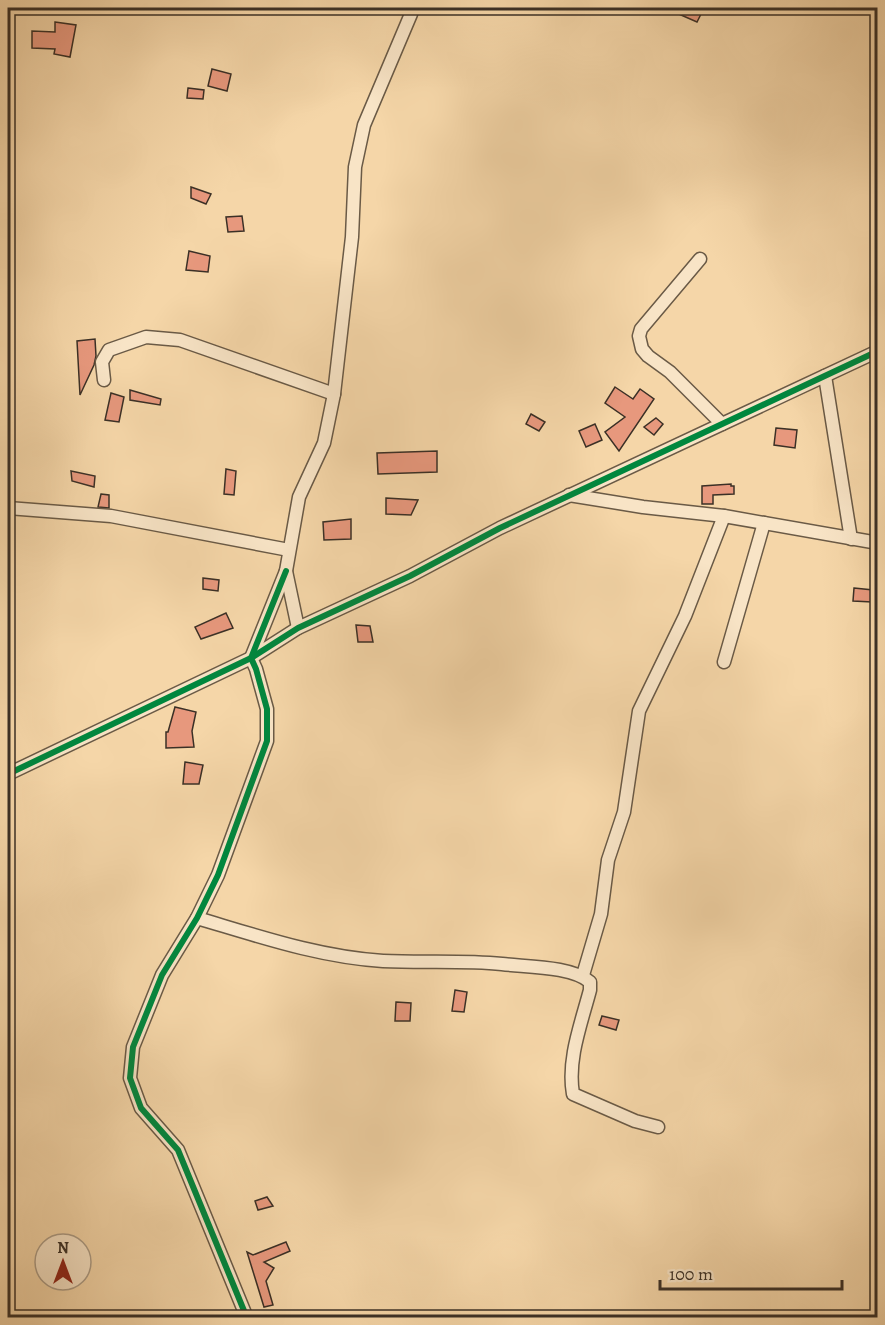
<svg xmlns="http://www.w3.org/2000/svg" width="885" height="1325" viewBox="0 0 885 1325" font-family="Alegreya,serif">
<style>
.building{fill:#e7987d;stroke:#3b3026;stroke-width:1.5}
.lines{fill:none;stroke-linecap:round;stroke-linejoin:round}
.minor-casing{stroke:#6a5a46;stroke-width:15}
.minor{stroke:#f8e4c6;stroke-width:12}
.cycleway-casing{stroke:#f8e4c6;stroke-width:10}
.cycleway{stroke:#00873e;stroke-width:6}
</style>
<rect width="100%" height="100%" fill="#f5d6a8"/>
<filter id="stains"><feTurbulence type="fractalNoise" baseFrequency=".00333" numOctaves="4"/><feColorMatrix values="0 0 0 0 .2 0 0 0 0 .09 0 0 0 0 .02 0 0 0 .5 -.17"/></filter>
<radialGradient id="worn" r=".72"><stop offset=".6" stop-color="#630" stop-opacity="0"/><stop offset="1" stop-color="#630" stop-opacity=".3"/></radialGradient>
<g class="building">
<polygon points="665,8 704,8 697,22"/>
<polygon points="55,22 76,25 70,57 54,54 55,49 32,48 32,31 55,32"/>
<polygon points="212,69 231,74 227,91 208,86"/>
<polygon points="188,88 204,90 203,99 187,98"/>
<polygon points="191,187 211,194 206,204 191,198"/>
<polygon points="242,216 244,231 228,232 226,217"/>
<polygon points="189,251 210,256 208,272 186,270"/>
<polygon points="95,339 96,356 94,365 80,395 77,341"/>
<polygon points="615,387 633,399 640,389 654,399 619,451 605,432 625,417 605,403"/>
<polygon points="130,390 161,399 160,405 130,400"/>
<polygon points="111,393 124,397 119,422 105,420"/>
<polygon points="531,414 545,422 539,431 526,424"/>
<polygon points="656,418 663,424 654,435 644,427"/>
<polygon points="595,424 602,440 586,447 579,431"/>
<polygon points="776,428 797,430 795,448 774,445"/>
<polygon points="437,451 437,472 378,474 377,453"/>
<polygon points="226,469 236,471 234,495 224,494"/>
<polygon points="71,471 95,476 94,487 72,481"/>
<polygon points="731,484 731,486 734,486 734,494 713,495 713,504 702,504 702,486"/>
<polygon points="101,494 109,495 109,508 98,507"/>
<polygon points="386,498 418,500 411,515 386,514"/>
<polygon points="351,519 351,539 324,540 323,522"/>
<polygon points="203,578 219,580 218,591 203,589"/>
<polygon points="854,588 873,590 872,602 853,601"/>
<polygon points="226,613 233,628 201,639 195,627"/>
<polygon points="356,625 370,626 373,642 358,642"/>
<polygon points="175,707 196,712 192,731 194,747 166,748 166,732 168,732"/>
<polygon points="185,762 203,765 199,784 183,784"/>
<polygon points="455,990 467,992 464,1012 452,1011"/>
<polygon points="396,1002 411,1003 410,1021 395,1021"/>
<polygon points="602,1016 619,1020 616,1030 599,1025"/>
<polygon points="267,1197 273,1206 258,1210 255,1201"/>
<polygon points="286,1242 290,1251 264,1262 274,1268 266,1281 273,1305 264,1307 247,1252 253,1255"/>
</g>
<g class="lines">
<defs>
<g id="minor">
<polyline points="700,259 641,329 639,336 642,349 648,356 670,372 722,424"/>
<polyline points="825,376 851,539"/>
<polyline points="104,380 102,362 109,350 146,337 180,340 334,394"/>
<polyline points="569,495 643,507 724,516 878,543"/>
<polyline points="8,508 111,516 289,550"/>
<polyline points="298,628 286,571 299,497 324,443 334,394 352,237 355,167 364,125 411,14 411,8"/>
<polyline points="724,662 764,523"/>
<polyline points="8,774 251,658 298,628 410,576 500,528 878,351"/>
<path d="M197,918C258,936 319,957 383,961C423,963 462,960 502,964C526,967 572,966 590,982V990C581,1024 567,1060 573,1094L635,1121L658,1127"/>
<polyline points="583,975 601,914 608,860 624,812 639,711 685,616 724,516"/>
<polyline points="247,1318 178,1150 141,1108 130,1078 133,1047 162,975 197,918 218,875 267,741 267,709 256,669 251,658 286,571"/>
</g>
</defs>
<use href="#minor" class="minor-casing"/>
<use href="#minor" class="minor"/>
<defs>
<g id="cycleway">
<polyline points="8,774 251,658 298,628 410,576 500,528 878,351"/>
<polyline points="247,1318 178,1150 141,1108 130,1078 133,1047 162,975 197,918 218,875 267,741 267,709 256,669 251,658 286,571"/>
</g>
</defs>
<use href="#cycleway" class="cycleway-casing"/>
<use href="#cycleway" class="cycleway"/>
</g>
<rect width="885" height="1325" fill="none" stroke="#f5d6a8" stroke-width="30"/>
<rect x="9" y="9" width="867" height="1307" fill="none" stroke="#3b3026" stroke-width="3"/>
<rect x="15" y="15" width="855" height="1295" fill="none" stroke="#3b3026" stroke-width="1.5"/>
<g transform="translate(63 1262)"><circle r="28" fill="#f8e4c6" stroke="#ac9c86" stroke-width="1.5"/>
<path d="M0-4.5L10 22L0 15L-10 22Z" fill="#8f2418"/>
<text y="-9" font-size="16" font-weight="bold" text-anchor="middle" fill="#3b3026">N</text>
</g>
<path d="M660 1280v9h182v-9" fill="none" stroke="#3b3026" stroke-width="3"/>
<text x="669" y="1280" font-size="18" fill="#3b3026" stroke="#f8e4c6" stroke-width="4.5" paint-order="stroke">100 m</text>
<rect width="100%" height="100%" filter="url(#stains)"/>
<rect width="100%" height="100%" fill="url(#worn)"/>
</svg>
